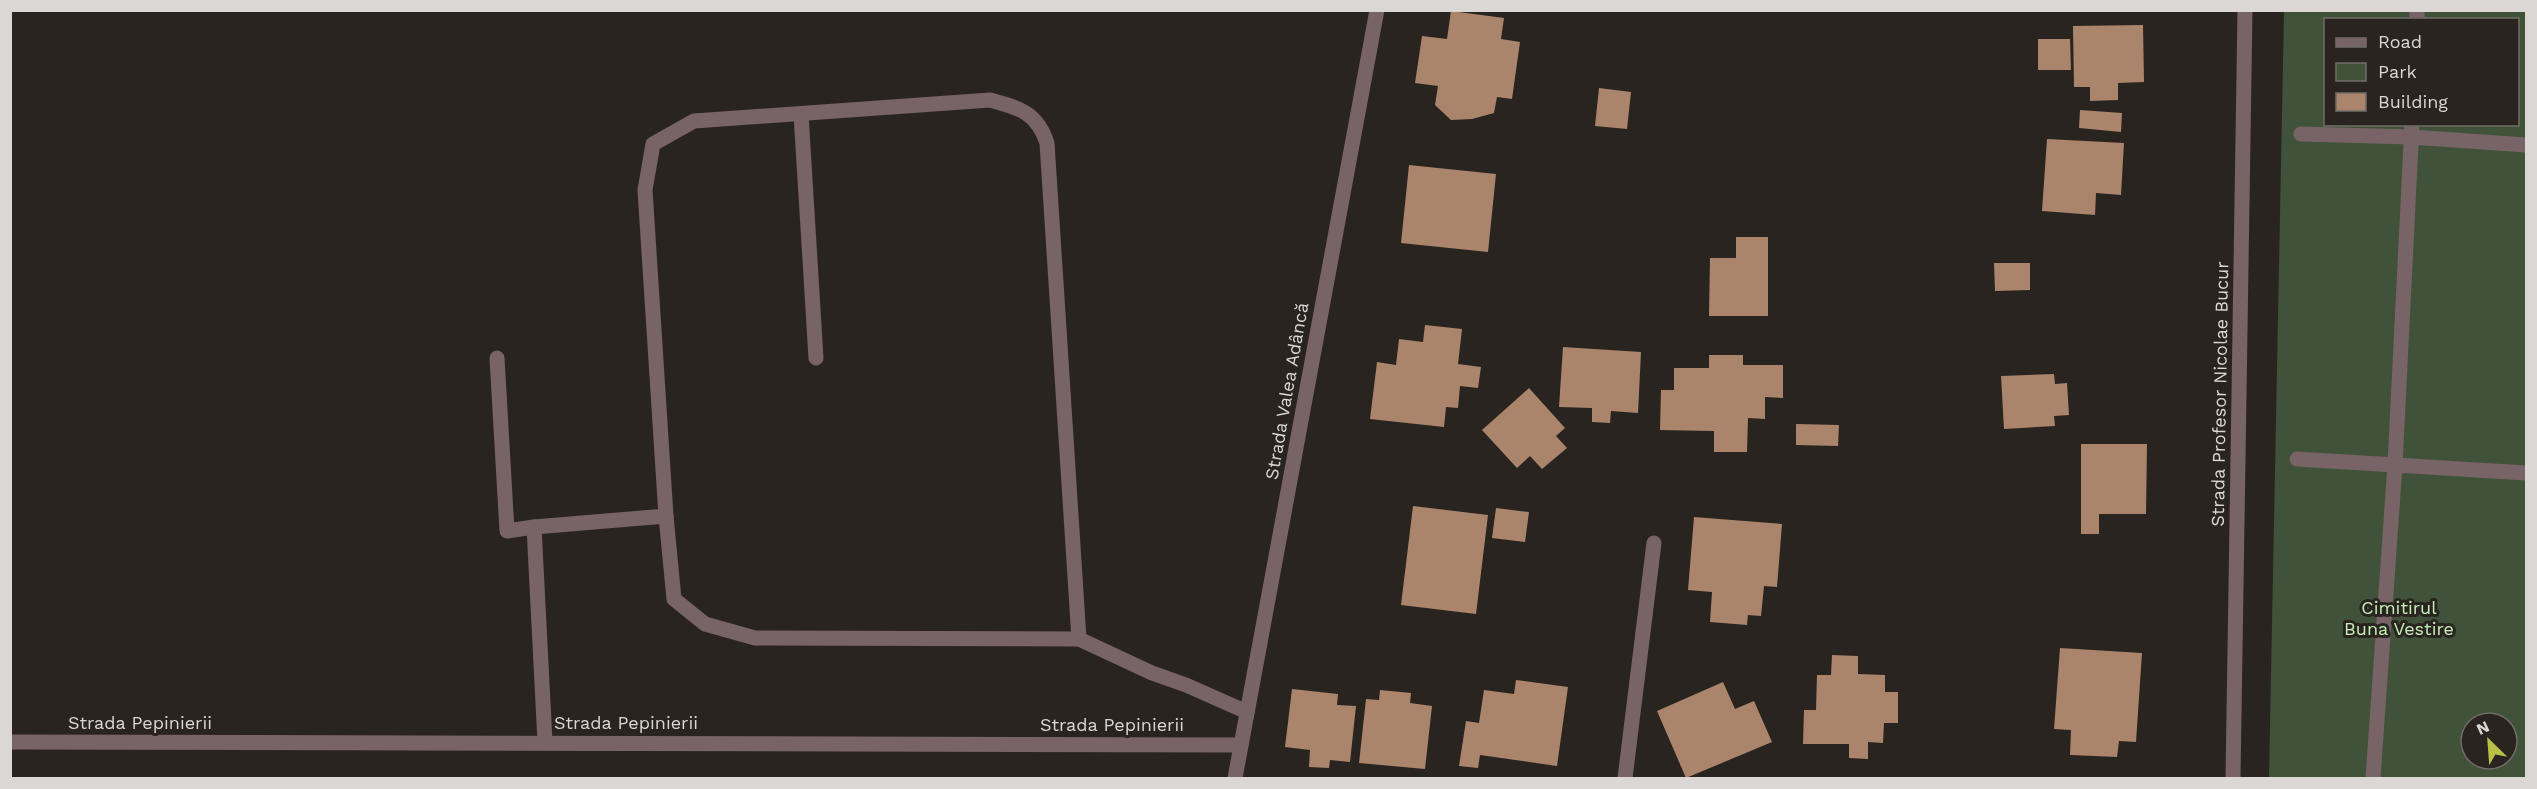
<svg xmlns="http://www.w3.org/2000/svg" width="2537" height="789" viewBox="0 0 2537 789" font-family="'Work Sans',sans-serif">
<style>
.green{fill:#40523a;fill-rule:evenodd}
.building{fill:#aa856c}
.lines{fill:none;stroke-linecap:round;stroke-linejoin:round}
.minor{stroke:#786466;stroke-width:15}
.labels{text-anchor:middle;stroke-width:6;stroke-linejoin:round;paint-order:stroke}
.street-label{font-size:18px;fill:#dbd7d4;stroke:#2a2420}
.park-label{font-size:18px;fill:#c4f0b7;stroke:#2a2420}
</style>
<rect width="100%" height="100%" fill="#2a2420"/>
<path class="green" d="M2284,11H2526V778H2269ZM2326,20H2518V124H2326ZM2471,723H2507V759H2471Z"/>
<g class="building">
<polygon points="1451,11 1504,18 1501,39 1520,42 1512,99 1497,97 1494,113 1472,119 1451,120 1435,105 1438,86 1415,83 1422,36 1447,39"/>
<polygon points="2143,25 2144,82 2118,83 2118,100 2090,101 2090,87 2074,87 2073,26"/>
<polygon points="2038,39 2070,39 2071,70 2038,70"/>
<polygon points="1599,88 1631,92 1627,129 1595,126"/>
<polygon points="2080,110 2122,113 2121,132 2079,128"/>
<polygon points="2047,139 2124,143 2121,195 2096,193 2095,215 2042,211"/>
<polygon points="1409,165 1496,174 1488,252 1401,243"/>
<polygon points="1736,237 1768,237 1768,316 1709,316 1710,258 1736,258"/>
<polygon points="1994,263 2030,263 2030,290 1995,291"/>
<polygon points="1425,325 1462,329 1458,364 1481,367 1478,388 1460,386 1458,408 1446,407 1444,427 1370,419 1377,362 1396,365 1399,339 1423,342"/>
<polygon points="1563,347 1641,352 1638,413 1611,411 1610,423 1592,422 1592,408 1559,407"/>
<polygon points="1709,355 1743,355 1743,365 1783,365 1783,398 1765,397 1765,419 1748,418 1747,452 1714,452 1714,431 1660,430 1661,390 1674,390 1674,368 1709,368"/>
<polygon points="2054,374 2055,384 2067,383 2069,415 2054,416 2055,426 2004,429 2001,376"/>
<polygon points="1529,388 1565,428 1556,436 1567,448 1542,469 1530,456 1517,468 1482,430"/>
<polygon points="1796,424 1839,425 1838,446 1796,445"/>
<polygon points="2081,444 2147,444 2146,514 2099,514 2099,534 2081,534"/>
<polygon points="1413,506 1488,515 1476,614 1401,605"/>
<polygon points="1496,508 1529,512 1525,542 1492,538"/>
<polygon points="1694,517 1782,524 1777,587 1764,586 1761,616 1748,615 1747,625 1710,622 1712,592 1688,590"/>
<polygon points="2060,648 2142,653 2136,742 2119,741 2117,757 2070,755 2071,730 2054,729"/>
<polygon points="1832,655 1858,656 1858,674 1885,675 1885,692 1898,692 1898,723 1884,723 1883,743 1868,742 1868,759 1849,758 1849,744 1803,744 1804,710 1816,710 1817,675 1831,675"/>
<polygon points="1516,680 1568,687 1557,766 1480,755 1478,768 1459,766 1466,721 1479,723 1484,690 1514,694"/>
<polygon points="1723,682 1735,709 1754,701 1772,742 1686,778 1657,711"/>
<polygon points="1292,689 1338,694 1337,705 1356,706 1350,762 1330,760 1329,768 1309,767 1310,750 1285,747"/>
<polygon points="1380,690 1411,693 1410,703 1432,706 1425,769 1359,763 1366,699 1379,700"/>
</g>
<g class="lines">
<g class="minor">
<polyline points="2417,20 2417,10"/>
<polyline points="801,114 816,358"/>
<polyline points="2301,134 2411,137 2526,145"/>
<polyline points="497,358 507,531 534,527 545,742"/>
<polyline points="2297,459 2526,473"/>
<path d="M666,516L645,190L653,144L694,121L990,100C1019,108 1037,112 1047,143L1079,639"/>
<polyline points="534,527 666,516 674,599 705,624 755,638 1079,639 1152,673 1186,685 1247,712"/>
<polyline points="10,742 1241,745"/>
<polyline points="1235,778 1377,10"/>
<polyline points="1625,778 1654,543"/>
<polyline points="2233,778 2245,10"/>
<polyline points="2373,778 2395,465 2412,124"/>
</g>
</g>
<g class="labels">
<g class="street-label">
<text transform="translate(1287 391) rotate(-80)" y="6">Strada Valea Adâncă</text>
<text transform="translate(2220 394) rotate(-89)" y="6">Strada Profesor Nicolae Bucur</text>
<text x="140" y="729">Strada Pepinierii</text>
<text x="626" y="729">Strada Pepinierii</text>
<text x="1112" y="731">Strada Pepinierii</text>
</g>
<g class="park-label">
<text x="2399" y="614">Cimitirul<tspan x="2399" dy="21">Buna Vestire</tspan></text>
</g>
</g>
<rect width="2537" height="789" fill="none" stroke="#dbd7d4" stroke-width="24"/>
<rect x="2324" y="18" width="195" height="108" fill="#2a2420" stroke="#716c68" stroke-width="1.5"/>
<rect x="2336" y="38" width="30" height="9" fill="#786466" stroke="#716c68" stroke-width="1.5"/>
<text x="2378" y="48" font-size="18" fill="#dbd7d4">Road</text>
<rect x="2336" y="63" width="30" height="18" fill="#40523a" stroke="#716c68" stroke-width="1.5"/>
<text x="2378" y="78" font-size="18" fill="#dbd7d4">Park</text>
<rect x="2336" y="93" width="30" height="18" fill="#aa856c" stroke="#716c68" stroke-width="1.5"/>
<text x="2378" y="108" font-size="18" fill="#dbd7d4">Building</text>
<g transform="translate(2489 741) rotate(335)"><circle r="28" fill="#2a2420" stroke="#716c68" stroke-width="1.5"/>
<path d="M0-4.5L10 22L0 15L-10 22Z" fill="#bac045"/>
<text y="-9" font-size="16" font-weight="bold" text-anchor="middle" fill="#dbd7d4">N</text>
</g>
</svg>
